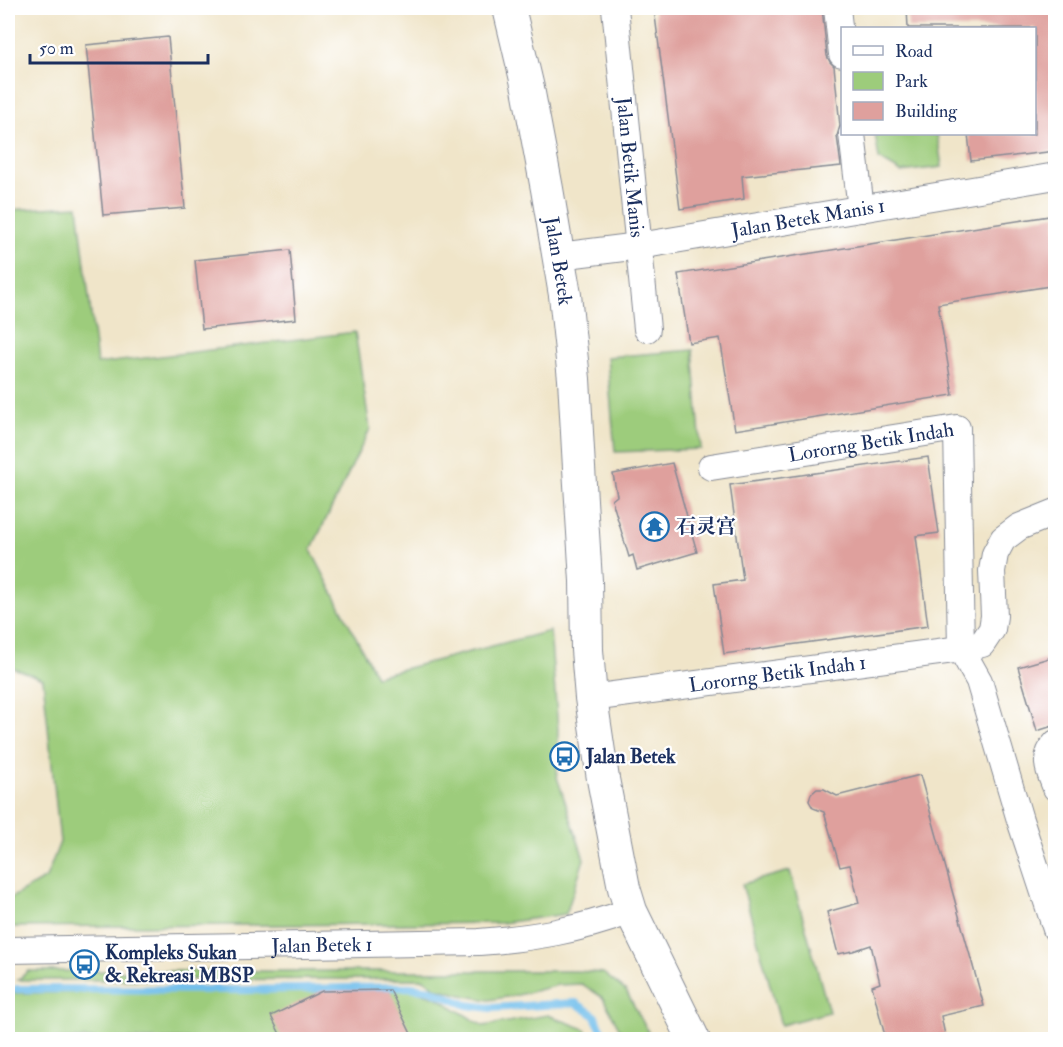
<svg xmlns="http://www.w3.org/2000/svg" width="1063" height="1047" viewBox="0 0 1063 1047" font-family="'IM FELL Double Pica','Noto Serif SC',serif">
<style>
.green{fill:#9dcc7b;stroke:#5c7e6c;stroke-width:1.5}
.lines{fill:none;stroke-linecap:round;stroke-linejoin:round}
.stream{stroke:#72bfec;stroke-width:8}
.building{fill:#dfa09d}
.minor-casing{stroke:#868a94;stroke-width:28}
.tertiary-casing{stroke:#868a94;stroke-width:34}
.minor{stroke:#fff;stroke-width:26}
.tertiary{stroke:#fff;stroke-width:32}
.labels{text-anchor:middle;stroke-width:4.5;stroke-linejoin:round;paint-order:stroke}
.street-label{font-size:20px;fill:#1b2f5e;stroke:#fff}
.poi-label{font-size:20px;font-weight:bold;fill:#1b2f5e;stroke:#fff;text-anchor:start}
</style>
<rect width="100%" height="100%" fill="#fff"/>
<filter id="ink" filterUnits="userSpaceOnUse"><feTurbulence type="fractalNoise" baseFrequency=".0167" numOctaves="2"/><feDisplacementMap in="SourceGraphic" scale="12" xChannelSelector="R" yChannelSelector="G"/><feConvolveMatrix kernelMatrix="1 2 1 2 8 2 1 2 1" color-interpolation-filters="sRGB"/></filter>
<filter id="wash" filterUnits="userSpaceOnUse"><feTurbulence type="fractalNoise" baseFrequency=".008" numOctaves="4" result="noise"/><feDisplacementMap in="SourceGraphic" scale="24" xChannelSelector="R" yChannelSelector="G"/><feGaussianBlur stdDeviation="1.35" result="paint"/><feColorMatrix in="noise" values="0 0 0 0 0 0 0 0 0 0 0 0 0 0 0 0 0 1.4 0 .05"/><feComposite in="paint" operator="in"/></filter>
<g filter="url(#wash)">
<rect width="100%" height="100%" fill="#f0e5c9"/>
<g class="green">
<polygon points="875,134 937,134 942,167 901,172 879,159"/>
<polygon points="78,206 97,364 355,332 370,429 311,550 376,676 550,631 558,729 557,777 584,859 566,914 502,923 8,927 9,899 46,878 60,842 43,679 8,666 8,210"/>
<polygon points="693,350 701,449 615,452 607,357"/>
<polygon points="790,871 829,1012 781,1025 742,884"/>
<polygon points="28,971 577,971 603,973 626,991 652,1039 625,1039 603,998 582,984 558,985 518,995 489,1000 466,996 436,988 424,979 18,980"/>
<polygon points="415,990 438,998 483,1026 548,1015 585,1029 590,1039 8,1039 8,993"/>
</g>
<g class="lines">
<polyline class="stream" points="17,989 245,990 409,987 431,990 467,1005 491,1008 576,1003 594,1015 607,1040"/>
</g>
<g id="blocks">
<g class="building">
<polygon points="654,8 822,8 827,56 830,62 834,66 840,126 837,136 841,166 742,176 744,199 680,209"/>
<polygon points="907,8 1056,8 1056,151 971,161 968,134 1035,134 1035,28 908,28"/>
<polygon points="168,37 185,208 103,215 86,45"/>
<polygon points="1056,215 1056,285 938,304 953,395 735,430 720,338 689,343 678,274"/>
<polygon points="290,250 296,319 202,329 195,260"/>
<polygon points="928,457 939,533 916,536 928,626 724,654 714,584 743,580 730,485"/>
<polygon points="672,463 697,552 637,570 633,555 629,557 612,500 617,496 613,474"/>
<polygon points="1056,656 1056,725 1037,731 1018,667"/>
<polygon points="920,775 984,1006 941,1016 945,1035 928,1040 886,1040 872,986 880,983 871,945 853,951 838,954 827,912 859,903 850,865 840,867 824,812 813,808 809,801 810,797 811,794 817,789 824,789 837,796"/>
<polygon points="390,990 414,1040 283,1040 271,1016 322,991"/>
</g>
</g>
</g>
<g filter="url(#ink)">
<use href="#blocks" fill-opacity="0" stroke="#868a94" stroke-width="1.5"/>
<g class="lines">
<defs>
<g id="minor">
<path id="s1" d="M615,8L647,329"/>
<polyline points="837,8 842,54"/>
<polyline points="852,134 861,209"/>
<path id="s2" d="M559,256L639,246L1056,176"/>
<path id="s3" d="M711,467L957,428L961,649L979,681L1020,820L1056,929"/>
<path id="s4" d="M591,698L961,649L982,644L992,629L994,616L992,571L995,554L1003,539L1019,527L1056,512"/>
<path d="M1056,743C1042,758 1049,771 1056,788"/>
<path id="s5" d="M8,950L479,942C534,938 579,930 631,911"/>
</g>
<g id="tertiary">
<path id="s6" d="M509,8L528,88L547,189L565,295L574,379L579,468L586,581L587,650L591,698L603,779L624,888L631,911L694,1040"/>
</g>
</defs>
<use href="#minor" class="minor-casing"/>
<use href="#tertiary" class="tertiary-casing"/>
<use href="#minor" class="minor"/>
<use href="#tertiary" class="tertiary"/>
</g>
</g>
<defs>
<symbol id="temple-ring" viewBox="-11 -11 22 22"><circle r="9.5" fill="#fff" stroke="#1f6fb2" stroke-width="1.5"/><path d="M0-6L5-2H3V0L6.5 2.5H4V6H1.5V3h-3V6H-4V2.5H-6.5L-3 0V-2H-5Z" fill="#1f6fb2"/></symbol>
<symbol id="bus-ring" viewBox="-11 -11 22 22"><circle r="9.5" fill="#fff" stroke="#1f6fb2" stroke-width="1.5"/><path d="M-5-6H5V4H4V6H2V4H-2V6H-4V4H-5ZM-3.5-4V0h7V-4ZM-3.5 1.2v1.5H-2V1.2ZM2 1.2v1.5H3.5V1.2Z" fill="#1f6fb2"/></symbol>
</defs>
<g fill-rule="evenodd">
<use href="#temple-ring" x="638" y="510" width="33" height="33"/>
<use href="#bus-ring" x="548" y="740" width="33" height="33"/>
<use href="#bus-ring" x="68" y="948" width="33" height="33"/>
</g>
<g class="labels">
<g class="street-label">
<text dy="7" stroke="none"><textPath href="#s1" startOffset="160">Jalan Betik Manis</textPath></text>
<text dy="7" stroke="none"><textPath href="#s2" startOffset="252">Jalan Betek Manis 1</textPath></text>
<text dy="7" stroke="none"><textPath href="#s6" startOffset="258">Jalan Betek</textPath></text>
<text dy="7" stroke="none"><textPath href="#s3" startOffset="162">Lororng Betik Indah</textPath></text>
<text dy="7" stroke="none"><textPath href="#s4" startOffset="188">Lororng Betik Indah 1</textPath></text>
<text dy="7" stroke="none"><textPath href="#s5" startOffset="314">Jalan Betek 1</textPath></text>
</g>
<g class="poi-label">
<text x="676" y="533">石灵宫</text>
<text x="586" y="763">Jalan Betek</text>
<text x="105" y="959">Kompleks Sukan<tspan x="105" dy="23">&amp; Rekreasi MBSP</tspan></text>
</g>
</g>
<rect width="1063" height="1047" fill="none" stroke="#fff" stroke-width="30"/>
<rect x="841" y="27" width="195" height="108" fill="#ffffff" stroke="#a4acbf" stroke-width="1.5"/>
<rect x="853" y="46" width="30" height="9" fill="#ffffff" stroke="#a4acbf" stroke-width="1.5"/>
<text x="895" y="57" font-size="18" fill="#1b2f5e">Road</text>
<rect x="853" y="72" width="30" height="18" fill="#9dcc7b" stroke="#a4acbf" stroke-width="1.5"/>
<text x="895" y="87" font-size="18" fill="#1b2f5e">Park</text>
<rect x="853" y="102" width="30" height="18" fill="#dfa09d" stroke="#a4acbf" stroke-width="1.5"/>
<text x="895" y="117" font-size="18" fill="#1b2f5e">Building</text>
<path d="M30 54v9h178v-9" fill="none" stroke="#1b2f5e" stroke-width="3"/>
<text x="39" y="54" font-size="18" fill="#1b2f5e" stroke="#ffffff" stroke-width="4.5" paint-order="stroke">50 m</text>
</svg>
